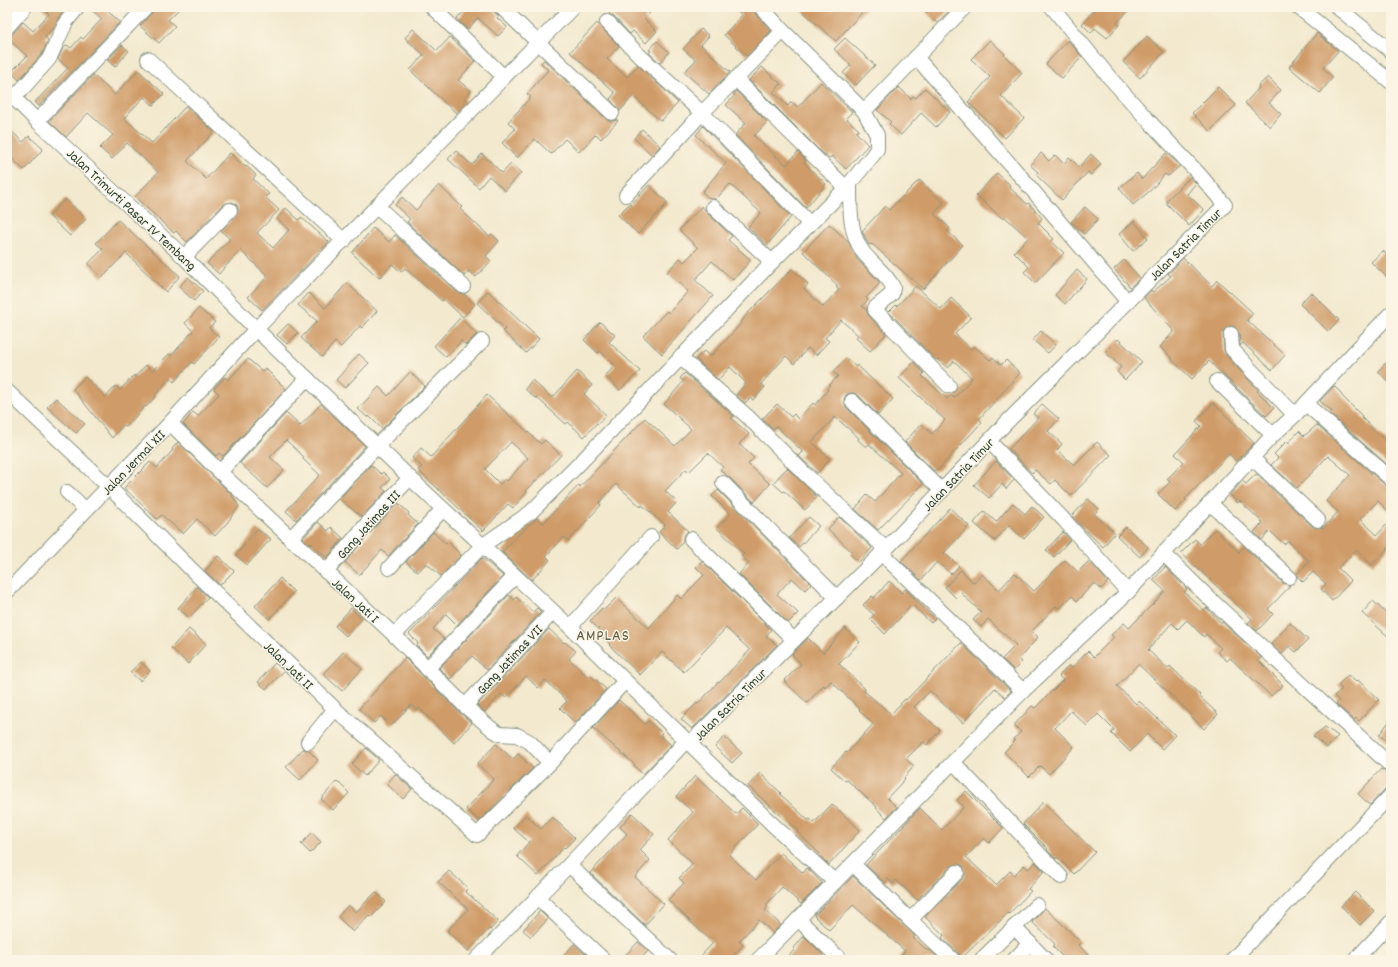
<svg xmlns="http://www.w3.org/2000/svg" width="1398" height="967" viewBox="0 0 1398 967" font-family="Dekko,sans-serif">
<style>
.building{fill:#cf9b67;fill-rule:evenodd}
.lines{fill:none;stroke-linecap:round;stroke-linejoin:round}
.minor-casing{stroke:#889381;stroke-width:16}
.minor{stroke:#fff;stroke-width:14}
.labels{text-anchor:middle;stroke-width:3;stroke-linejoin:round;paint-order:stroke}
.street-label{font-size:14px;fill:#1f3d34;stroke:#fcf5e5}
.quarter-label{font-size:16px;letter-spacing:1px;fill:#5d5e46;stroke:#fcf5e5}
</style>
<rect width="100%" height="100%" fill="#fcf5e5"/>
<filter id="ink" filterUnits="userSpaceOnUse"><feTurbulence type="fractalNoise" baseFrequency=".025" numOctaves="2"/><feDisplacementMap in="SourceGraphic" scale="8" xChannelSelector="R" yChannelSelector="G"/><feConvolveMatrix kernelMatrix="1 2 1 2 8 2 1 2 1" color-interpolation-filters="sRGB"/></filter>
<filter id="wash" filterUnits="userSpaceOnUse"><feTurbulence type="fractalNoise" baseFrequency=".012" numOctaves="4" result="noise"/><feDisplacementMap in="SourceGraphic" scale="16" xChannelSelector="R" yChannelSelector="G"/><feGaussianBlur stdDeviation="0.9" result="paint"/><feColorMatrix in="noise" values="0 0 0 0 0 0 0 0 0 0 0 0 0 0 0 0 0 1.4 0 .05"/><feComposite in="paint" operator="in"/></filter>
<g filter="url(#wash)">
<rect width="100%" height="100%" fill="#f2e9ce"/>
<g id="blocks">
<g class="building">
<polygon points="41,7 61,7 65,10 58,18 55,26 45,37 48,40 42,54 19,80 11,72 27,56 8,39 23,22 33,31 49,14"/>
<polygon points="88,7 103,7 120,22 39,106 35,102 68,68 58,59 62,50 67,45 71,48 81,37 83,39 102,19"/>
<polygon points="157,7 181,7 168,20 175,26 159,43 140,26"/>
<polygon points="466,7 493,7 495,13 499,16 497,18 507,27 498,36 478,18 468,29 457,19 467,8"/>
<polygon points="615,7 655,7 644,19 657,31 646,43 633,31 630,34 613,16 609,14"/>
<polygon points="733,7 753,7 755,13 771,31 747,56 724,35 742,15"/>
<polygon points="798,7 867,7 836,41"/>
<polygon points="930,7 953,7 937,23 926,12"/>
<polygon points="1097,7 1132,7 1117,23 1119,25 1107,38 1095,28 1091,33 1082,24"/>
<polygon points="597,23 619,46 607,59 627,77 638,65 678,103 661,121 633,96 620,111 610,99 615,93 570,52"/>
<polygon points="413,29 437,51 450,37 475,61 458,80 471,91 464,100 466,102 456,113 410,70 424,55 405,38"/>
<polygon points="701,29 709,36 701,45 730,72 709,94 684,72 696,60 683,49"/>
<polygon points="1317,33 1338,51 1323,68 1333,77 1320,93 1289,67"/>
<polygon points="1147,36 1164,52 1140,78 1123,62"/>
<polygon points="845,38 875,65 856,85 843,73 851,65 834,49"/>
<polygon points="990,40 1005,54 1004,55 1022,73 1001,96 1024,118 1005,138 968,102 990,77 971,59"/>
<polygon points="1068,40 1082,57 1062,78 1046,64"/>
<polygon points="657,41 669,52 660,63 649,53 651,51 649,50"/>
<polygon points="122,45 129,51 115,67 107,60"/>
<polygon points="544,60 606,119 610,121 617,120 618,121 601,139 596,134 579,152 565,139 551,154 535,139 517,158 502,143 515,129 508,122 531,97 527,94 548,70 541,63"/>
<polygon points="762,67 781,84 773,92 788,106 791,102 798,107 821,82 852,112 846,118 859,130 856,132 868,145 846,169 832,156 829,158 818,149 749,80"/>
<polygon points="138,70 164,94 153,105 144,97 124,118 152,143 186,106 214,132 187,161 206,179 230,153 245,167 246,166 256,175 253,179 269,194 265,197 279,210 257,233 273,248 289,230 277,219 286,208 299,220 301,217 329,242 262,310 248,297 268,276 240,250 219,274 207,263 230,239 221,231 238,212 238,207 236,204 232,202 224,204 187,242 176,231 174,233 135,197 158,172 127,143 112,159 100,148 113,135 88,113 66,137 49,121 93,75 115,95"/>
<polygon points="1268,77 1281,90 1269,103 1281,114 1270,127 1245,103 1259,88 1258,86"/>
<polygon points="899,87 911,99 913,96 916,98 925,88 950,112 936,127 921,113 901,135 889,124 891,122 877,110"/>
<polygon points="1218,87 1236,105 1210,131 1192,113"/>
<polygon points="736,91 767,122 754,136 786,165 798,152 806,161 804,163 826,184 806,208 735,135 746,123 726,105 735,95 733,94"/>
<polygon points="703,126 791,217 767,245 748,227 761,213 730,184 716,199 710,199 702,192 726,163 696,135"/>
<polygon points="7,127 23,142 29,136 43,149 24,170 7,154"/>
<polygon points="642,129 660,146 652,155 634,138"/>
<polygon points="456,151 472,165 482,154 502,173 511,164 521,173 505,191 489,176 479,188 448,159"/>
<polygon points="1041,153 1049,161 1055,155 1064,164 1069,157 1079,167 1091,154 1101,164 1091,175 1088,172 1062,200 1036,175 1038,172 1030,165"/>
<polygon points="1166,153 1180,166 1168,176 1165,174 1151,190 1133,205 1119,188 1137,173 1142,179"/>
<polygon points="997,173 1010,185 1009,187 1027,204 1029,203 1042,218 1038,223 1054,239 1051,241 1064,253 1035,283 1024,272 1029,267 1014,252 1028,238 1005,217 1003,219 976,195"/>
<polygon points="1190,177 1196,183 1187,194 1204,210 1189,226 1167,204 1167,200"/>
<polygon points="919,180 944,203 934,214 950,228 947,231 963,245 923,289 873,245 871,244 869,245 862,231 885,206 889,210"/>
<polygon points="439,185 462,207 460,209 489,236 492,234 499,241 486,256 491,261 476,277 469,271 464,276 407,222 410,219 395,205 402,197 416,210"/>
<polygon points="649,185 668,203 638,234 618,215 629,204 631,205"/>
<polygon points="65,199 86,219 70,236 49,216"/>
<polygon points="702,206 707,213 732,236 728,240 751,260 733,280 712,261 695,280 713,296 662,354 643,336 667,311 669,313 688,291 667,272 680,258 684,262 698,248 679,230"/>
<polygon points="1085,207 1098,219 1084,234 1071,222"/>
<polygon points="118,220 180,276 166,292 126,253 102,277 88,264 103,249 96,243"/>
<polygon points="1134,221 1148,238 1133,251 1119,234"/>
<polygon points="829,224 848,241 857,259 880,283 866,298 868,300 862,306 866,309 869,316 886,334 870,351 856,338 858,335 841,320 825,338 829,341 816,355 808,348 794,364 786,356 761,384 765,387 753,400 750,398 745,403 736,395 746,383 730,367 718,380 696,359 704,351 710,357 738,327 747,314 792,269 808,284 804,289 823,307 839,290 836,287 838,286 803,252"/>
<polygon points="373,228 389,242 395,235 457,292 464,294 475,304 463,317 443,299 442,301 405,268 401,272 392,264 379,278 352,253"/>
<polygon points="1383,251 1391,258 1391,281 1371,262"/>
<polygon points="1183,258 1212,286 1217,280 1253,313 1247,320 1285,355 1272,370 1243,343 1240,346 1239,333 1235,327 1231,326 1227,327 1223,331 1224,350 1226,355 1258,390 1257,391 1274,408 1266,416 1209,361 1192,379 1172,360 1173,359 1160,347 1174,331 1144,298 1151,290 1153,292 1171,276 1168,274"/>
<polygon points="1124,260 1140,278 1130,287 1114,269"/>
<polygon points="1077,270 1087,279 1065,304 1055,295"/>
<polygon points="188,277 203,291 194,301 179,287"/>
<polygon points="347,283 377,311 362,328 360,326 341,347 335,342 322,357 301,338 317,321 298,305 309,293 325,308"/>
<polygon points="916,286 941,309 951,298 971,317 955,334 971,349 974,346 990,360 993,357 1001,365 1006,360 1020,373 979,419 982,422 938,470 937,469 934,471 905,442 921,424 932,434 945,420 899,378 914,362 924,373 922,376 947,399 951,395 954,398 972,378 954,361 948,368 937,359 936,360 889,312 896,305 897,306"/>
<polygon points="488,291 539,339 526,353 503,331 505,329 477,303"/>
<polygon points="1311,292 1339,320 1328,331 1300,304"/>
<polygon points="199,308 215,322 209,328 219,337 194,364 192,362 174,382 170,378 155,395 156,396 146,407 145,406 126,427 123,425 112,438 73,389 85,377 106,397 116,386 120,390 134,375 135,377 146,365 152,371 169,354 171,356 193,331 185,323"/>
<polygon points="460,318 477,334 466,345 461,341 446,357 434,346"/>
<polygon points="600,322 615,335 609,342 640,371 620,390 605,376 615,366 600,351 598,353 584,340"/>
<polygon points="288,324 298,333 287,344 277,335"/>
<polygon points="1041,331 1056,345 1048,353 1033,340"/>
<polygon points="1118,339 1142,362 1125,380 1117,372 1121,367 1105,352"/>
<polygon points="359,354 369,363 345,388 336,380"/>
<polygon points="846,358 856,367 857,365 893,399 878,415 858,395 854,393 849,393 846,395 844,399 846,407 923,484 878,530 855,509 867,495 875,502 901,473 869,444 866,447 858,440 859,438 835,417 812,442 830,459 817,473 799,456 803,452 776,426 773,430 762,419 777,404 791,417 794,414 798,419 813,403 815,405 828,390 827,388 838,376 833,372"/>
<polygon points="248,359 262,371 265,368 286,389 223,456 219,453 216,456 183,424 193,412 198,416 219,394 214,389 225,377 228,380"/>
<polygon points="1386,363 1391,368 1391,385 1378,371"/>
<polygon points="577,371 592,385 584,394 606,415 598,424 597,423 584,437 568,422 566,424 536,397 535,398 525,389 532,380 552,398"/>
<polygon points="410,372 425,386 382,429 369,416 368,418 358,409 379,387 388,396"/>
<polygon points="685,373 734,416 731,418 749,434 739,444 754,458 748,464 770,484 754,502 729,477 720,470 723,467 708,453 689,472 686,469 665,491 677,502 668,512 688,531 683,537 683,542 677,549 659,532 665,525 642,505 641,507 616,484 599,503 601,505 568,541 564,537 546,556 550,560 532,580 502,552 520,533 537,518 543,523 579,485 580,487 645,418 675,446 691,429 664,404 684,381 680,378"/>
<polygon points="1334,386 1342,394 1341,395 1362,416 1361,417 1391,446 1391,468 1330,414 1332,411 1320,401"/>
<path d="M487,395L541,444L545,440L561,455L526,491L527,492L513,508L508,504L483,531L418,470L422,467L412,458L421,448L431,457ZM511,442L528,458L507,481L505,479L500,484L485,469Z"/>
<polygon points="56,398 85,424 76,433 47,407"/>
<polygon points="1213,403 1254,443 1236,461 1229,454 1185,499 1186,500 1175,511 1158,494 1170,482 1167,479 1184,462 1175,454 1201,426 1196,421"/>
<polygon points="321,404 365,446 296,520 286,511 320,475 303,459 304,457 286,440 270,457 284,470 267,488 240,463 286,413 300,426"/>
<polygon points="1042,404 1059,419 1048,431 1062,444 1057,450 1074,465 1097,442 1111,455 1071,496 1055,480 1051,484 1035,470 1032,473 1009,449 1038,418 1033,414"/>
<polygon points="1317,425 1385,485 1391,487 1391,514 1378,501 1360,519 1377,535 1391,520 1391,545 1372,565 1356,550 1338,568 1351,581 1332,601 1321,589 1326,584 1313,572 1303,582 1297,576 1297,574 1309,561 1288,541 1284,544 1270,531 1262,540 1254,532 1263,523 1240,501 1238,503 1230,495 1242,481 1246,484 1256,474 1312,526 1316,528 1324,527 1338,512 1326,501 1350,475 1328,456 1297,488 1271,465 1278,458 1274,454 1287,441 1288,443 1299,431 1304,436"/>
<polygon points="178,442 231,494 239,506 227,523 215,536 197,519 183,534 162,515 157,519 124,488 150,462 157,468 173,450 172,449"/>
<polygon points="996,461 1014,480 1006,489 1002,484 989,498 974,485"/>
<polygon points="371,465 381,474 383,472 390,479 382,488 386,491 362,517 339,499"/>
<polygon points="787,468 817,497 805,510 784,491 783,492 773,483"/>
<polygon points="718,490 811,584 805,590 792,578 777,594 798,613 788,623 739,574 749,563 741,556 744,554 717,528 730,514 712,496"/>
<polygon points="1088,499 1099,509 1094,514 1115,533 1103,547 1084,529 1072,516"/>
<polygon points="398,503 409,513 408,515 418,524 388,556 382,550 359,575 345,562 377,525"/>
<polygon points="1013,503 1025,514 1032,506 1044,517 1024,539 1009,525 995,541 974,523 984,511 996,522"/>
<polygon points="950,508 969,526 944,553 959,566 951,574 937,562 921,580 901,561"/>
<polygon points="809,517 819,526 799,547 789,538"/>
<polygon points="839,517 872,548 859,562 850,554 852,552 828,529"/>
<polygon points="318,522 328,531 331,527 343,538 327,558 311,543 310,545 303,538"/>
<polygon points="1126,527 1148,547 1140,557 1117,536"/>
<polygon points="257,529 271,539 247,565 236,555"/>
<polygon points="1215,529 1239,552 1244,547 1283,583 1290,586 1268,609 1273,614 1257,631 1248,623 1252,619 1181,553 1195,539 1200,544"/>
<polygon points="433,532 446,544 448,542 461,555 441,576 426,563 418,572 406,562"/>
<polygon points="1063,532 1070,540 1054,557 1046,550"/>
<polygon points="218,556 234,571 220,585 205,571"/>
<polygon points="482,558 503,576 457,625 446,614 433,629 444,639 427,656 417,646 418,643 409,634"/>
<polygon points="1065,560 1078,572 1089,561 1108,582 1101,589 1094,583 1077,601 1072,596 1059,609 1056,606 1032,631 1038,637 1019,659 1022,662 1014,670 1002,659 1016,645 988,619 981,627 973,620 981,612 961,593 956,598 945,587 961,570 974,583 982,574 999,590 1015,573 1034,591"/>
<polygon points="702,561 771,630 766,636 777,645 692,729 681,719 697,703 698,704 718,682 719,683 750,650 726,628 684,672 662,652 640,675 609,645 610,644 598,633 601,631 590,621 602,608 604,610 616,598 649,628 677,595 681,599 704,575 696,567"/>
<polygon points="1165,567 1187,589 1184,592 1204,610 1207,608 1221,623 1222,622 1261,657 1258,660 1283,685 1271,696 1230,658 1227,661 1217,652 1221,648 1206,634 1204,637 1187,620 1178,629 1172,623 1148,650 1168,669 1170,666 1200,695 1199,696 1218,714 1204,729 1191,716 1192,715 1138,664 1117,686 1136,704 1139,701 1175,735 1162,749 1147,734 1130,752 1111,733 1114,730 1098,714 1087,726 1071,711 1055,728 1074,747 1049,774 1040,766 1029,777 1004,752 1015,741 1013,739 1021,732 1014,725 1032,706 1035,708 1063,680 1059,676 1069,665 1072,668 1088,651 1094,657 1114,637 1111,635 1124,623 1129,628 1153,604 1165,591 1153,580"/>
<polygon points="280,578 294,592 269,619 255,606"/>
<polygon points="889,581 902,593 905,589 935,619 931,623 912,605 885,634 870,619 874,615 863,605 872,596 874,598"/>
<polygon points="197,587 208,597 189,618 178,608"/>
<polygon points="509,595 514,600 516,597 533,612 537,608 541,612 487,670 472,656 450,679 439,668"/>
<polygon points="1373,601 1391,618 1391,639 1362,613"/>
<polygon points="351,608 362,619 346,636 335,626"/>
<polygon points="1290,623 1308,640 1296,652 1289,646 1282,654 1271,644"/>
<polygon points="845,628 860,642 839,664 865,689 864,691 891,714 905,699 906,700 961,643 1011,691 1005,697 995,688 963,723 930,691 914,707 940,730 927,745 923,742 906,759 914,766 904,778 905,779 887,798 897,807 886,818 876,808 877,807 847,780 845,781 831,768 846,752 847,753 873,724 859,710 860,709 831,681 825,687 824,685 807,703 784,681 801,664 792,654 808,638 823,653"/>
<polygon points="189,629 206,644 188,664 171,648"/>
<polygon points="549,629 564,643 565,642 576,651 569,659 588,677 590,675 606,689 575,723 560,708 567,701 545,680 538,688 526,676 506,698 501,694 485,712 477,705"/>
<polygon points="343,652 362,669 342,691 323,674"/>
<polygon points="405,658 459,712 472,723 454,743 419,708 417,710 411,705 391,726 381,716 374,723 359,709"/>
<polygon points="141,662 150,671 140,681 130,672"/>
<polygon points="275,663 284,671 266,689 258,682"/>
<polygon points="1348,675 1356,682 1358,680 1379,700 1359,721 1356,718 1354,720 1336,704 1339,701 1334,696 1342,689 1338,685"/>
<polygon points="619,700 645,724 648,721 662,733 660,735 671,745 643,774 634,766 635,765 593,728"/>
<polygon points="1391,719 1391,744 1379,735"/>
<polygon points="1325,727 1338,736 1327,748 1313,736"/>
<polygon points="724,737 742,753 732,763 715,747"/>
<polygon points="496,744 513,759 518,754 533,768 479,821 466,809 494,779 477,764"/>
<polygon points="366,748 379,760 365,776 352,764"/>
<polygon points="303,749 308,750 318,760 300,780 286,767"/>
<polygon points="1381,769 1386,772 1391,774 1391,787 1385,789 1370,805 1358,794"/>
<polygon points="760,773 781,793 780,794 808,820 810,819 814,823 832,804 860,830 829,865 819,855 820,854 797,832 798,831 748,786"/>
<polygon points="395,774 412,789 403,799 387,784"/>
<polygon points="695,776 736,814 742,808 758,824 729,855 756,880 781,853 803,873 807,868 822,883 801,904 782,887 766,905 768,906 765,910 781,925 773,933 759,920 739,941 743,945 729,960 697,960 713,943 668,900 684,883 679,878 693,864 668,840 693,812 676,797"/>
<polygon points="337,781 349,793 333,810 321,799"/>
<polygon points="966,791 1003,828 989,843 984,838 966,857 996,885 1010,871 1014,875 1024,865 1028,869 1035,862 1044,871 1028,889 1031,891 1009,914 1008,913 961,959 959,954 942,938 944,935 925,917 963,878 965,874 963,866 959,864 951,866 917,900 896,880 893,884 888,879 885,883 866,865 920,808 942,830 964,807 957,800"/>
<polygon points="1043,802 1095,852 1074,874 1057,857 1056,859 1047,850 1048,849 1023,824"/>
<polygon points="632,813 654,834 640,850 650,860 635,877 664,904 645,925 590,873 627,834 620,827"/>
<polygon points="526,815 541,829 552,817 575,838 565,848 564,847 538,876 517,856 529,842 513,828"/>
<polygon points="312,833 321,842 310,853 301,844"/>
<polygon points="449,871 468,888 465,891 498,921 490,930 489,929 468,951 447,931 468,909 438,882"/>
<polygon points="853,876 915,936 913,938 928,951 930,950 941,960 897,960 905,951 853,905 829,930 814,916"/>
<polygon points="376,892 386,902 371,917 369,915 353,932 338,917 348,905 356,912"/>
<polygon points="1355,892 1374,911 1360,925 1341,906"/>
<polygon points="1045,908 1081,942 1078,945 1094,960 1066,960 1053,947 1055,944 1032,922"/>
<polygon points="540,911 548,919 531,937 523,930"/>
<polygon points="804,936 823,955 819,960 785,960 795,949 794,948"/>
<polygon points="638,942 648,951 640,960 621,960"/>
<polygon points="574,944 592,960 560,960"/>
</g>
</g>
</g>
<g filter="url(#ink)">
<use href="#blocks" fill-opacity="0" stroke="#889381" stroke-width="1"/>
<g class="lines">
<defs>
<g id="minor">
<polyline points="432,7 504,77"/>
<polyline points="501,7 612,113"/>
<polyline points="1298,7 1391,82"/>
<polyline points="1337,7 1391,51"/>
<polyline points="607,22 639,55 702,113 810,224"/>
<polyline points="7,27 25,7"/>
<polyline points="916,57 1022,178 1128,302"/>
<polyline points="148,59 344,241"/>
<polyline points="736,79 846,188"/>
<polyline points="7,91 37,121 184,257 256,329 410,478 570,627 770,822 835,882"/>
<polyline points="14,98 49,59 66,22 78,7"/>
<polyline points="864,111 965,7"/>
<polyline points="37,121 146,7"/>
<path d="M850,183C850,206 849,233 863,252C872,264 886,273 893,287L892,294L875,308V310L949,386"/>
<polyline points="626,195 702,113 783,31"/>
<polyline points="377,206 463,286"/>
<polyline points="713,207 772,262"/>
<polyline points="184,257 230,210"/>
<polyline points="1231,334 1232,349 1250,369 1295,415"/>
<polyline points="680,357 748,417 804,473 886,549"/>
<polyline points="1217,381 1273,435"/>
<polyline points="7,391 109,487 193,571 335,709 477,835 550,763 625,681"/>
<polyline points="852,401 942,491"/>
<polyline points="1306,404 1391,479"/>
<polyline points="170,423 220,472 394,635 465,706 493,730 500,734 517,735 530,742 550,763"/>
<polyline points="989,441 1065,521 1128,592"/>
<polyline points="1252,458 1318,520"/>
<polyline points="220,472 307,378"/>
<polyline points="723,483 837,598"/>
<polyline points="67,492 86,510"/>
<polyline points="1210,503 1289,577"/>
<polyline points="290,539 378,445 482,341"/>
<polyline points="691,539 794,640"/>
<polyline points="881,553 1023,691"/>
<polyline points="1163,553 1211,600 1391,766"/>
<polyline points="389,568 443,509"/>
<polyline points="326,572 371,519 410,478"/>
<polyline points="7,592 170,423 256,329 573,7"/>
<polyline points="570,627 651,537"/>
<polyline points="394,635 482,546 531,512 581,462 772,262 846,188 873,155 877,149 877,135 864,111 783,31 761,7"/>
<polyline points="427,669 515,576"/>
<polyline points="465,706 553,612"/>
<polyline points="308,742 335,709"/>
<polyline points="690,743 886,549 1007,422 1225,205 1198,173 1147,119 1110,78 1052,7"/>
<polyline points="954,763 1061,877"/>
<polyline points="853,864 910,920 953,960"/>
<polyline points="569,865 670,960"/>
<polyline points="538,898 604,960"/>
<polyline points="798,919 841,960"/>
<polyline points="910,920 957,872"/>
<polyline points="1014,927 1046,960"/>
<polyline points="476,960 569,865 687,740"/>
<polyline points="758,960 1023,691 1128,592 1273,435 1295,415 1391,313"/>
<polyline points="981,960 1037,905"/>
<polyline points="1014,960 1030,943"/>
<polyline points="1232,960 1391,795"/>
<polyline points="1355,960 1391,922"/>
</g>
</defs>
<use href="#minor" class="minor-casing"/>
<use href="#minor" class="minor"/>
</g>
</g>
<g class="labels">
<g class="street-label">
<text transform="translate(132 209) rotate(43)" y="5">Jalan Trimurti Pasar IV Tembang</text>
<text transform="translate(1185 244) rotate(-45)" y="5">Jalan Satria Timur</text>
<text transform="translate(133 462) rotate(-46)" y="5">Jalan Jermal XII</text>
<text transform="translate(958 474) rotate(-46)" y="5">Jalan Satria Timur</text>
<text transform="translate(368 524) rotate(-48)" y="5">Gang Jatimas III</text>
<text transform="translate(356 600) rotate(43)" y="5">Jalan Jati I</text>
<text transform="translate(509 659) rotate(-47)" y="5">Gang Jatimas VII</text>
<text transform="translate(289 665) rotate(44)" y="5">Jalan Jati II</text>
<text transform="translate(730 704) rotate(-45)" y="5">Jalan Satria Timur</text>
</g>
<g class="quarter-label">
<text x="603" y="640">AMPLAS</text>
</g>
</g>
<rect width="1398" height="967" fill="none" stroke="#fcf5e5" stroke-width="24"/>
</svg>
